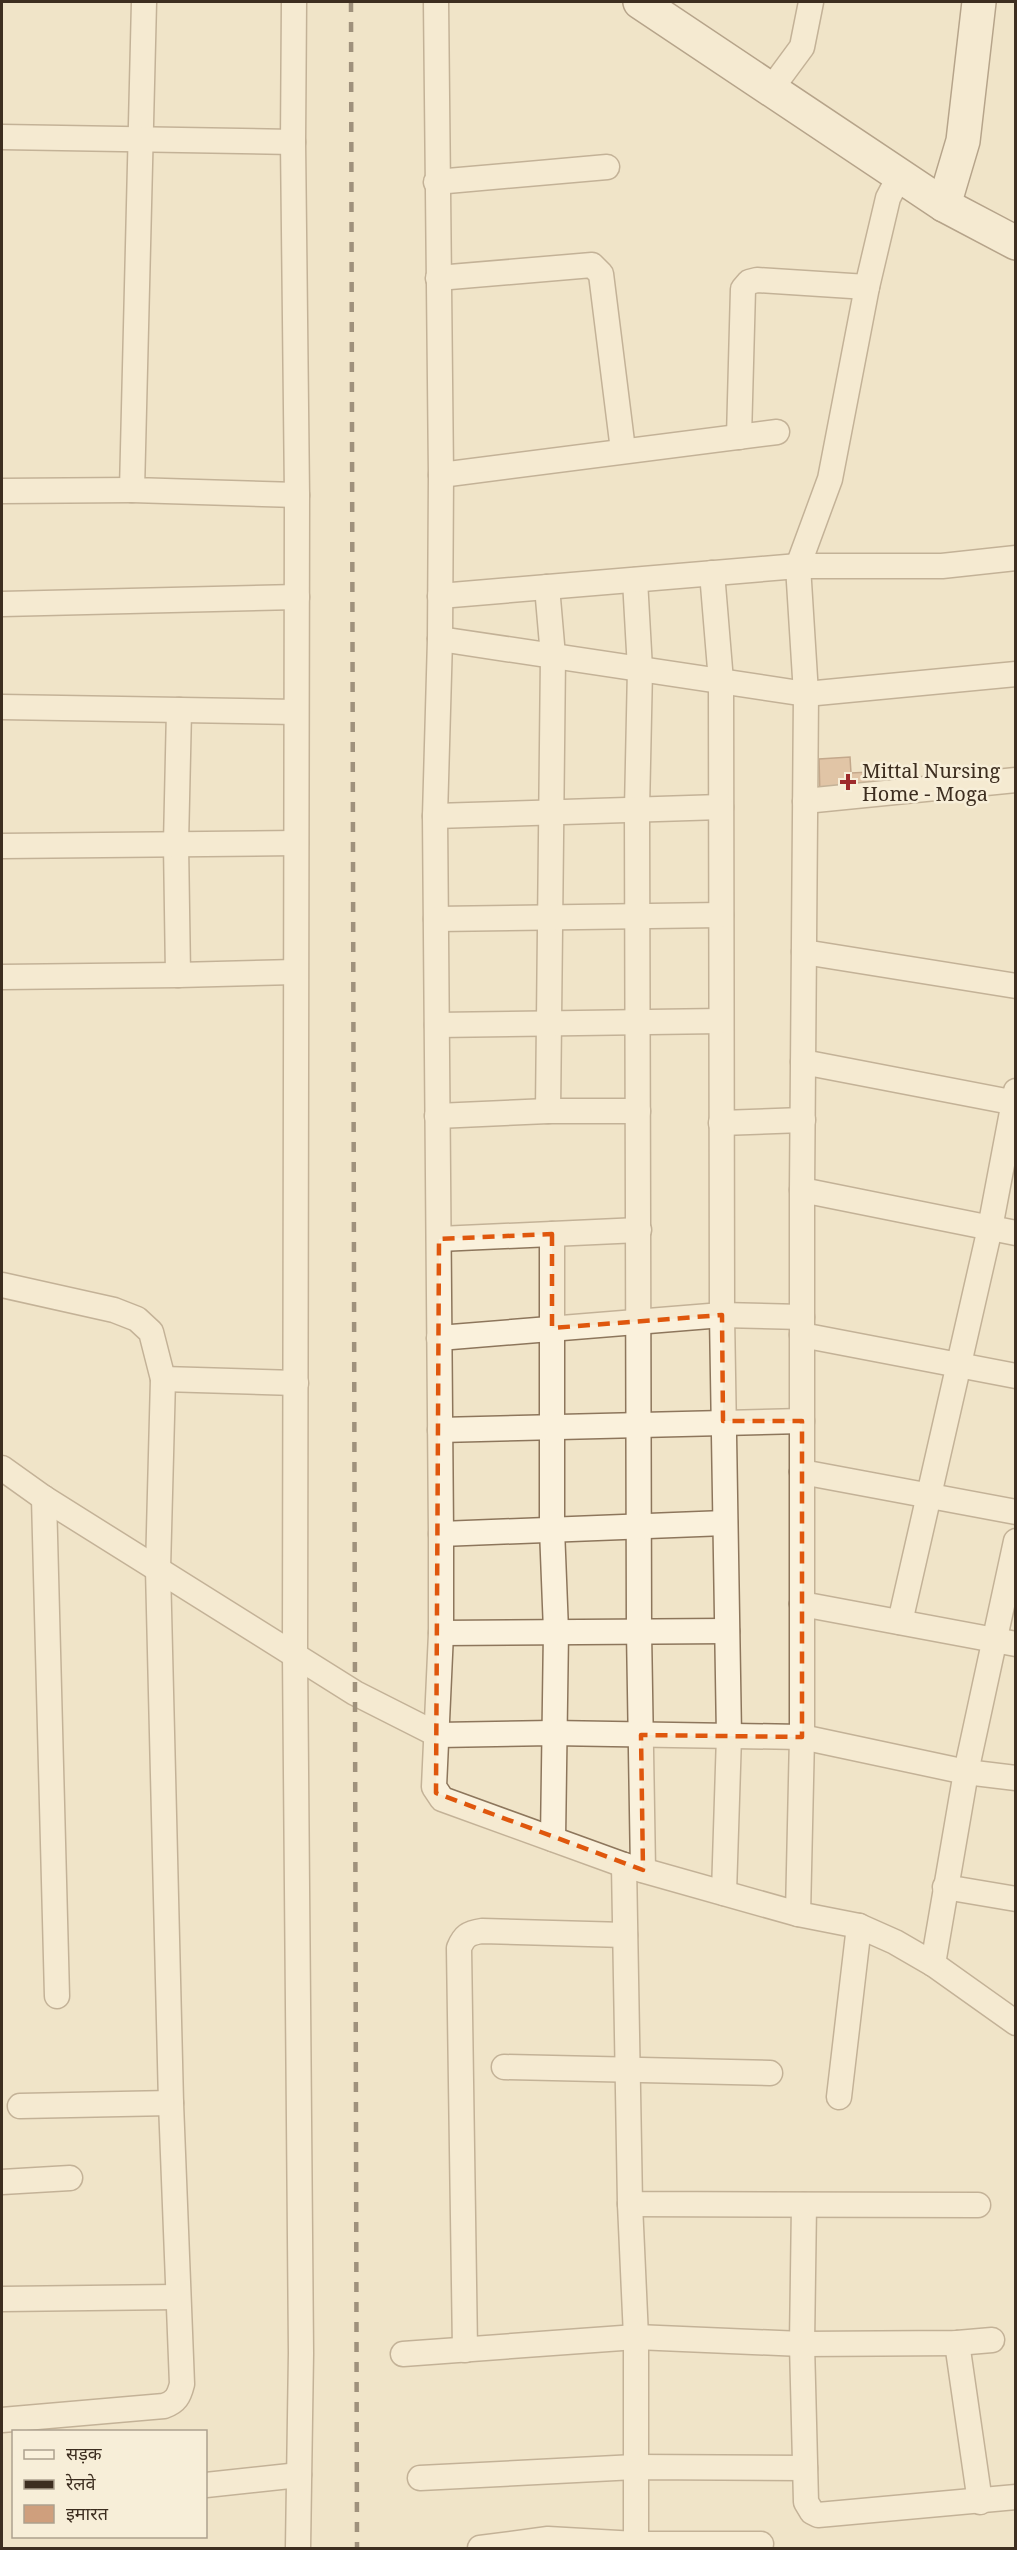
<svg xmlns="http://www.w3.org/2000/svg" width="1017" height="2550" viewBox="0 0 1017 2550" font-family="'Noto Serif','Noto Sans Devanagari',serif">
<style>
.building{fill:#cf9f7d;stroke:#8d5f41;stroke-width:1.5}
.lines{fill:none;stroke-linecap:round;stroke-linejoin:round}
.street-casing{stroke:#8d765c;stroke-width:27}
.secondary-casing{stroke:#6f573f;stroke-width:36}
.street{stroke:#faf1dc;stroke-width:24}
.secondary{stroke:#faf1dc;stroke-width:33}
.rail{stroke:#3d2e20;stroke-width:4.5;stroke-dasharray:10 10;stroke-linecap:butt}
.marked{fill:none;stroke:#df570d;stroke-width:4.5;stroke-dasharray:12 8;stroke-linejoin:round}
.poi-dot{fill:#9e2a2b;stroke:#f7eed8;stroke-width:2}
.labels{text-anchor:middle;stroke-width:5;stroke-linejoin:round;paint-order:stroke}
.poi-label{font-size:20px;fill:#3d2e20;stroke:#f7eed8;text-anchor:start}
</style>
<rect width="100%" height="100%" fill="#f0e4c8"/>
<polygon class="building" points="850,757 851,773 889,771 890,792 820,795 819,759"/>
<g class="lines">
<defs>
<g id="street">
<polyline points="144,2 132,490 297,495"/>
<polyline points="294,2 293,142 297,495 295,1655 301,2353 298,2548"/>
<polyline points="436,2 441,475 440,639 435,816 441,1534 441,1633 434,1787 442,1799 624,1865 798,1914 859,1926 895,1942 933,1964 1016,2023"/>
<polyline points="771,89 802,47 811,2"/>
<polyline points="2,137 293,142"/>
<polyline points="436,182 607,167"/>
<polyline points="438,278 592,265 601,274 623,450"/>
<polyline points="739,437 743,289 749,282 757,280 867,287"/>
<polyline points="441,475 777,432"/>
<polyline points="2,491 132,490"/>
<polyline points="712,573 721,681 722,1315 729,1736 724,1893"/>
<polyline points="635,580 640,669 637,809 639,1631 643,1870"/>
<polyline points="547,587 553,656 548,1111"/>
<polyline points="440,596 798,566 942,566 1016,558"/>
<polyline points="2,604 297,597"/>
<polyline points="440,639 806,694 1016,674"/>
<polyline points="2,707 296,712"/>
<polyline points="179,710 176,844 178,975 295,972"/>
<polyline points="805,801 1016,780"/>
<polyline points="435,816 721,807"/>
<polyline points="2,846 296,843"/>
<polyline points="436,919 721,915"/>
<polyline points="804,952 1016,986"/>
<polyline points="2,977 178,975"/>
<polyline points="437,1025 721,1021"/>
<polyline points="803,1062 1016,1103"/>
<polyline points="437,1116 548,1111 638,1111"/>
<polyline points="721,1123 803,1120"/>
<polyline points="802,1190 1016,1233"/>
<polyline points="552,1234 552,1529 556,1631 553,1839"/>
<polyline points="439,1239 639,1230"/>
<path d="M2,1285L114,1310L137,1319L151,1332L163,1379L158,1569L171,2103L182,2384C179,2396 176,2402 164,2406L2,2420"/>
<polyline points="802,1335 1016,1376"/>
<polyline points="439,1338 722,1315 802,1317"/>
<polyline points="163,1379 296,1383"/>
<polyline points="440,1430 802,1421"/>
<polyline points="2,1468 44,1498 355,1693 438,1735 552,1733 802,1737 966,1772 1016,1778"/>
<polyline points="802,1472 1016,1512"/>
<polyline points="44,1498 57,1996"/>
<polyline points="441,1534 725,1523"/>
<polyline points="802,1604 1016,1644"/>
<polyline points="900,1622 990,1228 1016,1091"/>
<polyline points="441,1633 727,1631"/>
<polyline points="624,1865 630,2204 978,2205"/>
<polyline points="945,1887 1016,1899"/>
<polyline points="798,1914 802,1737 802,1190 806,694 798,566 830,479 867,287 888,198 900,175"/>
<polyline points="933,1964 966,1772 1016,1541"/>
<polyline points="504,2067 770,2073"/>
<polyline points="839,2097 859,1926"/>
<polyline points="20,2106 171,2103"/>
<polyline points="2,2182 70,2178"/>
<polyline points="630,2204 636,2337 636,2548"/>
<polyline points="804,2205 802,2344 806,2502 812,2512 818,2515 1016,2497"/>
<polyline points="2,2299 177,2297"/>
<polyline points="957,2343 980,2502"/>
<path d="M465,2350L459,1948C464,1936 468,1933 482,1931L625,1935"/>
<polyline points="403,2354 636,2337 802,2344 957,2343 992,2340"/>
<polyline points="420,2478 635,2467 805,2468"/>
<polyline points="206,2485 299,2475"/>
<polyline points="480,2548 548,2539 636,2544 761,2544"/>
</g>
<g id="secondary">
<polyline points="640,2 944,205 1016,243"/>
<polyline points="944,205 963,141 979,2"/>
</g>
</defs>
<use href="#street" class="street-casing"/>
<use href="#secondary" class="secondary-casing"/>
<use href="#street" class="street"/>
<use href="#secondary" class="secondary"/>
<polyline class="rail" points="351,2 357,2548"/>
</g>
<path d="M0 0H1017V2550H0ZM552,1234V1328L722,1315L723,1421H802V1737L641,1735L643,1870L436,1793L439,1239Z" fill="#f0e4c8" fill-opacity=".55" fill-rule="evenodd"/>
<path class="marked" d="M552,1234V1328L722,1315L723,1421H802V1737L641,1735L643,1870L436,1793L439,1239Z"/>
<path class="poi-dot" d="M845 773h6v6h6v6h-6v6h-6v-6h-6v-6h6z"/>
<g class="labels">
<g class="poi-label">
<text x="862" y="778">Mittal Nursing<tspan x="862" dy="23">Home - Moga</tspan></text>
</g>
</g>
<rect width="1017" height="2550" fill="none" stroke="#3d2e20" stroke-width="6"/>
<rect x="12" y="2430" width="195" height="108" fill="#f7eed8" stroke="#ada18e" stroke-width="1.5"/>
<rect x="24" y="2450" width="30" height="9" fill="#faf1dc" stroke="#ada18e" stroke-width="1.5"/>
<text x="66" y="2460" font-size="18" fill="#3d2e20">सड़क</text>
<rect x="24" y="2480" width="30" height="9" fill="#3d2e20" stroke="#ada18e" stroke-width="1.5"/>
<text x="66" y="2490" font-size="18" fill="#3d2e20">रेलवे</text>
<rect x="24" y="2505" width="30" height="18" fill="#cf9f7d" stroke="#ada18e" stroke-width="1.5"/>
<text x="66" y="2520" font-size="18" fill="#3d2e20">इमारत</text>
</svg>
